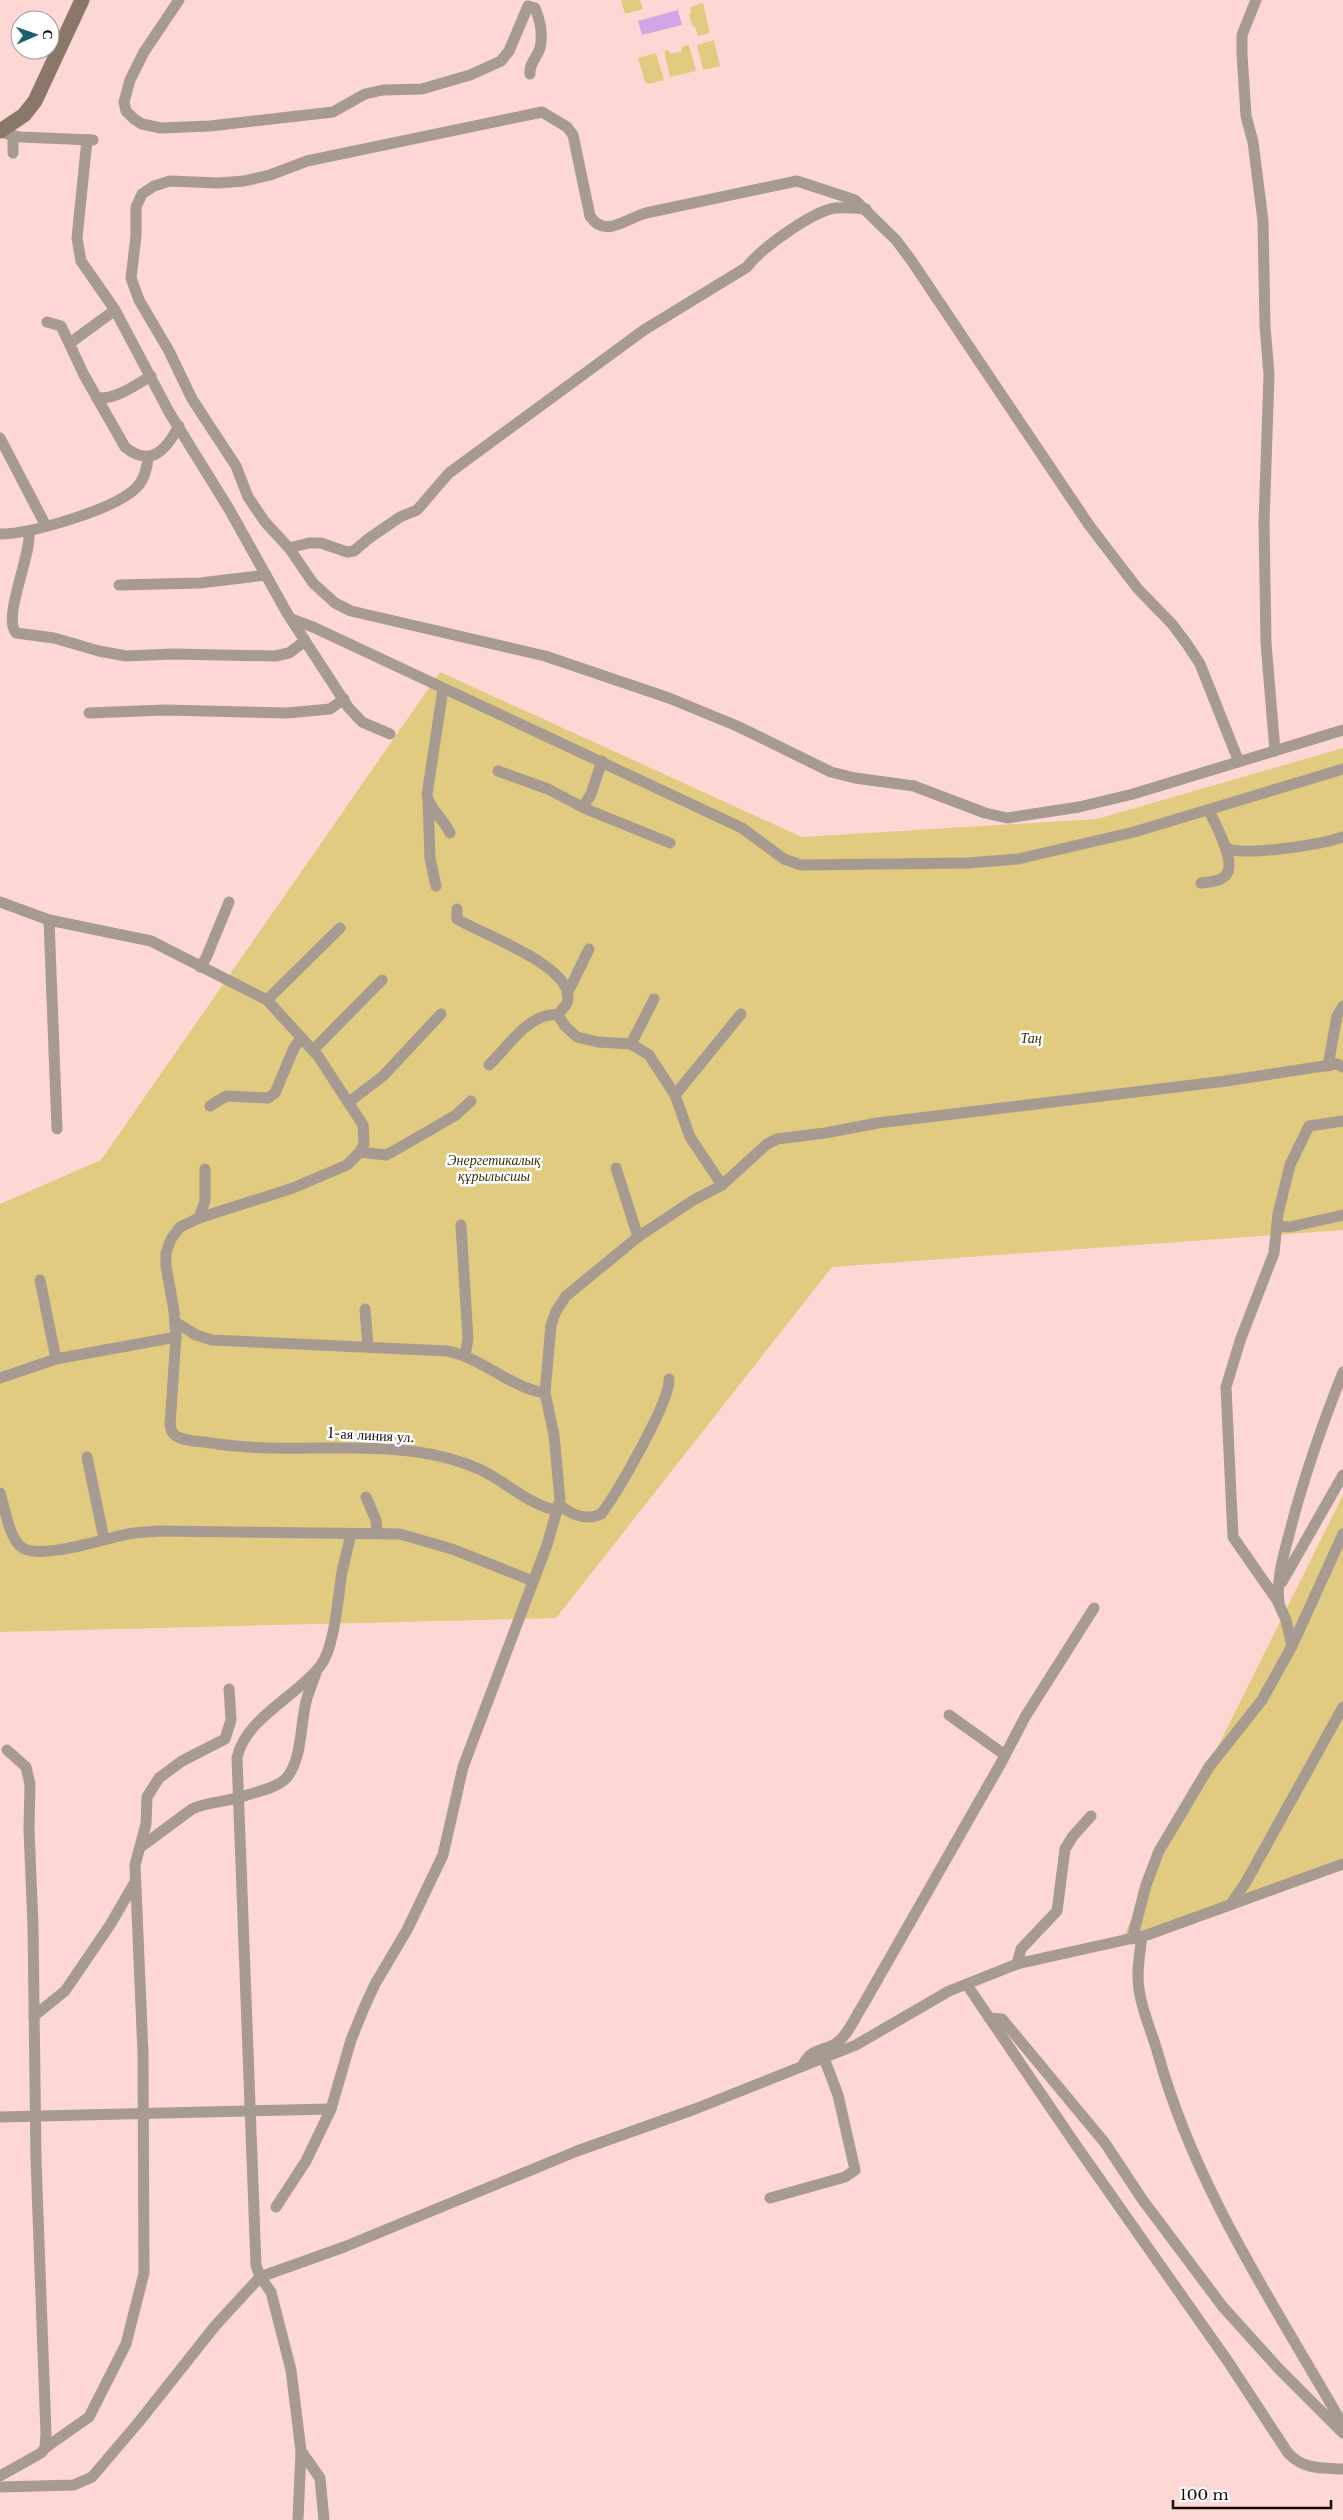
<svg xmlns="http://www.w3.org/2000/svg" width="1343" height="2520" viewBox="0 0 1343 2520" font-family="'Libre Baskerville',serif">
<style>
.green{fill:#e1cb81}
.water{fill:#d1a5e6}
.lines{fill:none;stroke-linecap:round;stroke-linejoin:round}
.street{stroke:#a69a91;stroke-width:11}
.secondary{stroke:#89776a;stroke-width:15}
.labels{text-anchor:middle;stroke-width:5;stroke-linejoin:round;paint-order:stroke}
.park-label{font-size:14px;font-style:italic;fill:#392f0c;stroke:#fff}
.street-label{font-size:14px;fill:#140808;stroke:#fff}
</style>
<rect width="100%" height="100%" fill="#fdd7d4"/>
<g class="green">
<polygon points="621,0 640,0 643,9 625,14"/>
<polygon points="703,3 710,33 698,36 695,27 693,27 689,16 691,12 690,7"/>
<polygon points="714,40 720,66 703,70 697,45"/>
<polygon points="689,45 696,71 670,77 664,51 669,50 670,54 682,51 681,47"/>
<polygon points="656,53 664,80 648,84 645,82 638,58"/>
<polygon points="440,672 802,837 1097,819 1343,748 1343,1230 832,1267 556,1618 0,1632 0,1204 101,1160"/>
<polygon points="1343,1495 1343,1857 1337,1867 1120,1943"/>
</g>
<polygon class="water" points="678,10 682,25 642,35 638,21"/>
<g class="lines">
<g class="street">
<path d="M179,0L144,52L130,80L124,102L126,111L134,119L142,124L161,128L210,126L333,112L365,94L383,90L422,89L470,75L501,61L509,51L528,6L535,8C540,20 543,35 540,48C537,58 529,63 530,74"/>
<polyline points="1256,0 1242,35 1242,54 1246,116 1253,142 1263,221 1265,326 1269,375 1264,523 1266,643 1275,751"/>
<polyline points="0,132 20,137 93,140"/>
<polyline points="87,140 77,238 81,261 115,310 169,412 229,509 287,613 348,707 362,722 390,734"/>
<polyline points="13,153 13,136"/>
<path d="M47,322L61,326L84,375L125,447C151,468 166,450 179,426"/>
<polyline points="70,343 115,310"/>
<path d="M97,398C117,399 134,386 151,376"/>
<polyline points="0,438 46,526"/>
<path d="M29,531C32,555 2,617 16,633L54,638L99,651L126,656L173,654L275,656L289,653L305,641"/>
<path d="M0,534C31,534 112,510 135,489C144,481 147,469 148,458"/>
<path d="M289,548L309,543H321L347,552L354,551L368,539L400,517L417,510L449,473L644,330L747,267C760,249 813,211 835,208C846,207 856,208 866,209"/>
<polyline points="119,585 200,583 266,575"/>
<polyline points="291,619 313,627 742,828 784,859 801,865 968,863 1018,859 1134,832 1343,769"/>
<path d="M443,689L427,795C429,809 444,819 450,833"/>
<polyline points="89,713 164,710 287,713 330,709 344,699"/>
<path d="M1239,762L1200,664L1187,644L1172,624L1138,589L1089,525L911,260L896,240L855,200L797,181L646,213C625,219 605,239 590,216L573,135L567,127L542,112L307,161L270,175L244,181L218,183L170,181L154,186L142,194L136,207V236L131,278L139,300L169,351L192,399L236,466L248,497L265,522L289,548L313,583L335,603L351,611L545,656L669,698L737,726L831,772L855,778L914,786L985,813L1007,818L1079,807L1133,794L1343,730"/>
<polyline points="498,771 548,789 586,809 670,843"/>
<polyline points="428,800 430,858 436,886"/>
<polyline points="583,807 591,794 602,761"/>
<path d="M1225,847C1240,858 1323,844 1343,837"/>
<path d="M1201,883C1208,882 1218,882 1224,877C1239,866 1216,825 1209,811"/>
<path d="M0,902L49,920L151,941L267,1000L318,1056L363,1125L364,1144L360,1152L347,1165L293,1188L199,1218L180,1227L171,1239L166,1253V1266L174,1311L176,1337L170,1425C171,1431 173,1435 178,1437C186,1441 196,1441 204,1442C251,1450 297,1448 344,1448C391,1448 438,1450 481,1470C505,1481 533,1508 558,1510"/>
<path d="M457,909V919C480,934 579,967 567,1003C565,1007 560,1011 558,1015"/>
<polyline points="49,920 57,1129"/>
<polyline points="200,967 206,958 229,902"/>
<polyline points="567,994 589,949"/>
<polyline points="267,1000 340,928"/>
<polyline points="631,1044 654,999"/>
<polyline points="313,1050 382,980"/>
<path d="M489,1065C507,1048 530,1011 558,1015L565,1026L577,1037L598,1042L631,1044L649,1055L675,1095L690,1137L722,1185"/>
<polyline points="1328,1066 1337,1016 1343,1006"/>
<polyline points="675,1095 741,1014"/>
<polyline points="349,1102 383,1076 441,1014"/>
<polyline points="210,1106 226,1096 268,1098 275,1093 294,1048 301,1038"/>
<polyline points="360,1152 386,1155 392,1152 456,1115 471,1101"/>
<polyline points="616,1168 638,1237"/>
<polyline points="199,1218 205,1201 205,1169"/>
<polyline points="461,1225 468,1339 465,1355"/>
<polyline points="1277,1226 1290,1227 1343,1215"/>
<polyline points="40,1280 56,1359"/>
<polyline points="365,1309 368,1347"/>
<path d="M175,1322L196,1335L212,1340L447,1351C483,1358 509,1387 545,1393"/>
<polyline points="0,1378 56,1359 176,1337"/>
<polyline points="87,1457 104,1539"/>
<path d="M0,1493C5,1508 8,1534 20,1546C36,1562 106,1538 128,1534C138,1532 149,1532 159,1531L400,1534L452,1549L533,1581"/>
<polyline points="366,1497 376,1520 377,1533"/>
<path d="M559,1504C571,1515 586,1521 601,1514C616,1495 671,1400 669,1379"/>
<polyline points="1282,1582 1343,1475"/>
<path d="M1279,1602C1276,1579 1284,1554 1290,1531C1304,1476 1322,1425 1343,1372"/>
<polyline points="1292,1646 1286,1620 1277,1600 1233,1537 1226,1387 1241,1338 1274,1253 1278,1214 1290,1165 1309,1126 1343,1121"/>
<polyline points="949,1715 1005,1755"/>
<path d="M142,1846L192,1809C209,1801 229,1802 247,1795C260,1791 280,1787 288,1776C303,1755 300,1722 307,1698C310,1689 313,1681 316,1673"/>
<polyline points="1231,1904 1246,1882 1343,1707"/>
<path d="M1142,1936C1140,1953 1136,1972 1139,1989C1142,2012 1152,2032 1158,2054C1196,2190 1274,2304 1343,2425"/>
<polyline points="1132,1939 1146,1885 1159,1851 1209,1767 1262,1700 1292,1646 1343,1534"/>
<polyline points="1017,1964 1021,1949 1057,1911 1065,1849 1073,1836 1091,1816"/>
<path d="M967,1985L1078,2148L1229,2363L1288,2453C1304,2470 1322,2468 1343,2469"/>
<polyline points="34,2016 65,1991 110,1925 135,1882"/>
<polyline points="989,2018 1002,2019 1105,2143 1142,2199 1223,2307 1279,2369 1343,2433"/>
<path d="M803,2065C810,2049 822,2051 835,2044C847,2037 855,2017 863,2005L1001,1763L1025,1717L1094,1608"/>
<polyline points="0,2117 331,2109"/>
<polyline points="770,2198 845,2177 855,2170 838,2095 824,2058"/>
<polyline points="276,2207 306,2161 331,2109 351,2040 364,2008 375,1984 407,1930 443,1855 463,1767 547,1545 560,1500 554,1435 545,1393 551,1325 556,1311 566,1296 638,1237 692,1201 722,1185 767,1144 777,1139 825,1133 878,1123 1226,1081 1337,1064 1343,1067"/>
<polyline points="45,2448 89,2417 126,2344 144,2273 143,2053 135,1865 146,1824 147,1797 159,1778 182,1761 225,1739 231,1720 229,1689"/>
<polyline points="301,2451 320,2478 324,2520"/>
<polyline points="0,2476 41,2453 45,2448 46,2434 36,2160 33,1926 29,1829 30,1784 26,1767 7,1750"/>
<polyline points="0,2487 74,2485 92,2477 138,2423 215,2326 260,2277 344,2247 577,2151 695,2109 856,2045 949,1991 1017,1964 1147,1935 1343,1864"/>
<path d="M298,2520L301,2451L291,2370L271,2292L260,2277L256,2265L237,1758C245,1718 298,1696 321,1665C335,1646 338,1596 342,1572C345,1559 348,1547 351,1534"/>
</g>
<polyline class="secondary" points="0,131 24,115 35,101 82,0"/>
</g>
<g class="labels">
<g class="park-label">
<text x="1031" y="1043">Таң</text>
<text x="494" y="1165">Энергетикалық<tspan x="494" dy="16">құрылысшы</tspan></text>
</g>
<g class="street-label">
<text transform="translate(371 1435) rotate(3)" y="5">1-ая линия ул.</text>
</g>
</g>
<g transform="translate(35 35) rotate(88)"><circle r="24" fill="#ffffff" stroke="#a19c9c"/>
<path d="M0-4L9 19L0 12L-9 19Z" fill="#18636f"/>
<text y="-8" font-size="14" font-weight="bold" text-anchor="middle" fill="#140808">С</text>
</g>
<path d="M1173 2500v8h158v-8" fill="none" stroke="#140808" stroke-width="2.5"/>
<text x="1180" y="2500" font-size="15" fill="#140808" stroke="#ffffff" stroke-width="4" paint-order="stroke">100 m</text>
</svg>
